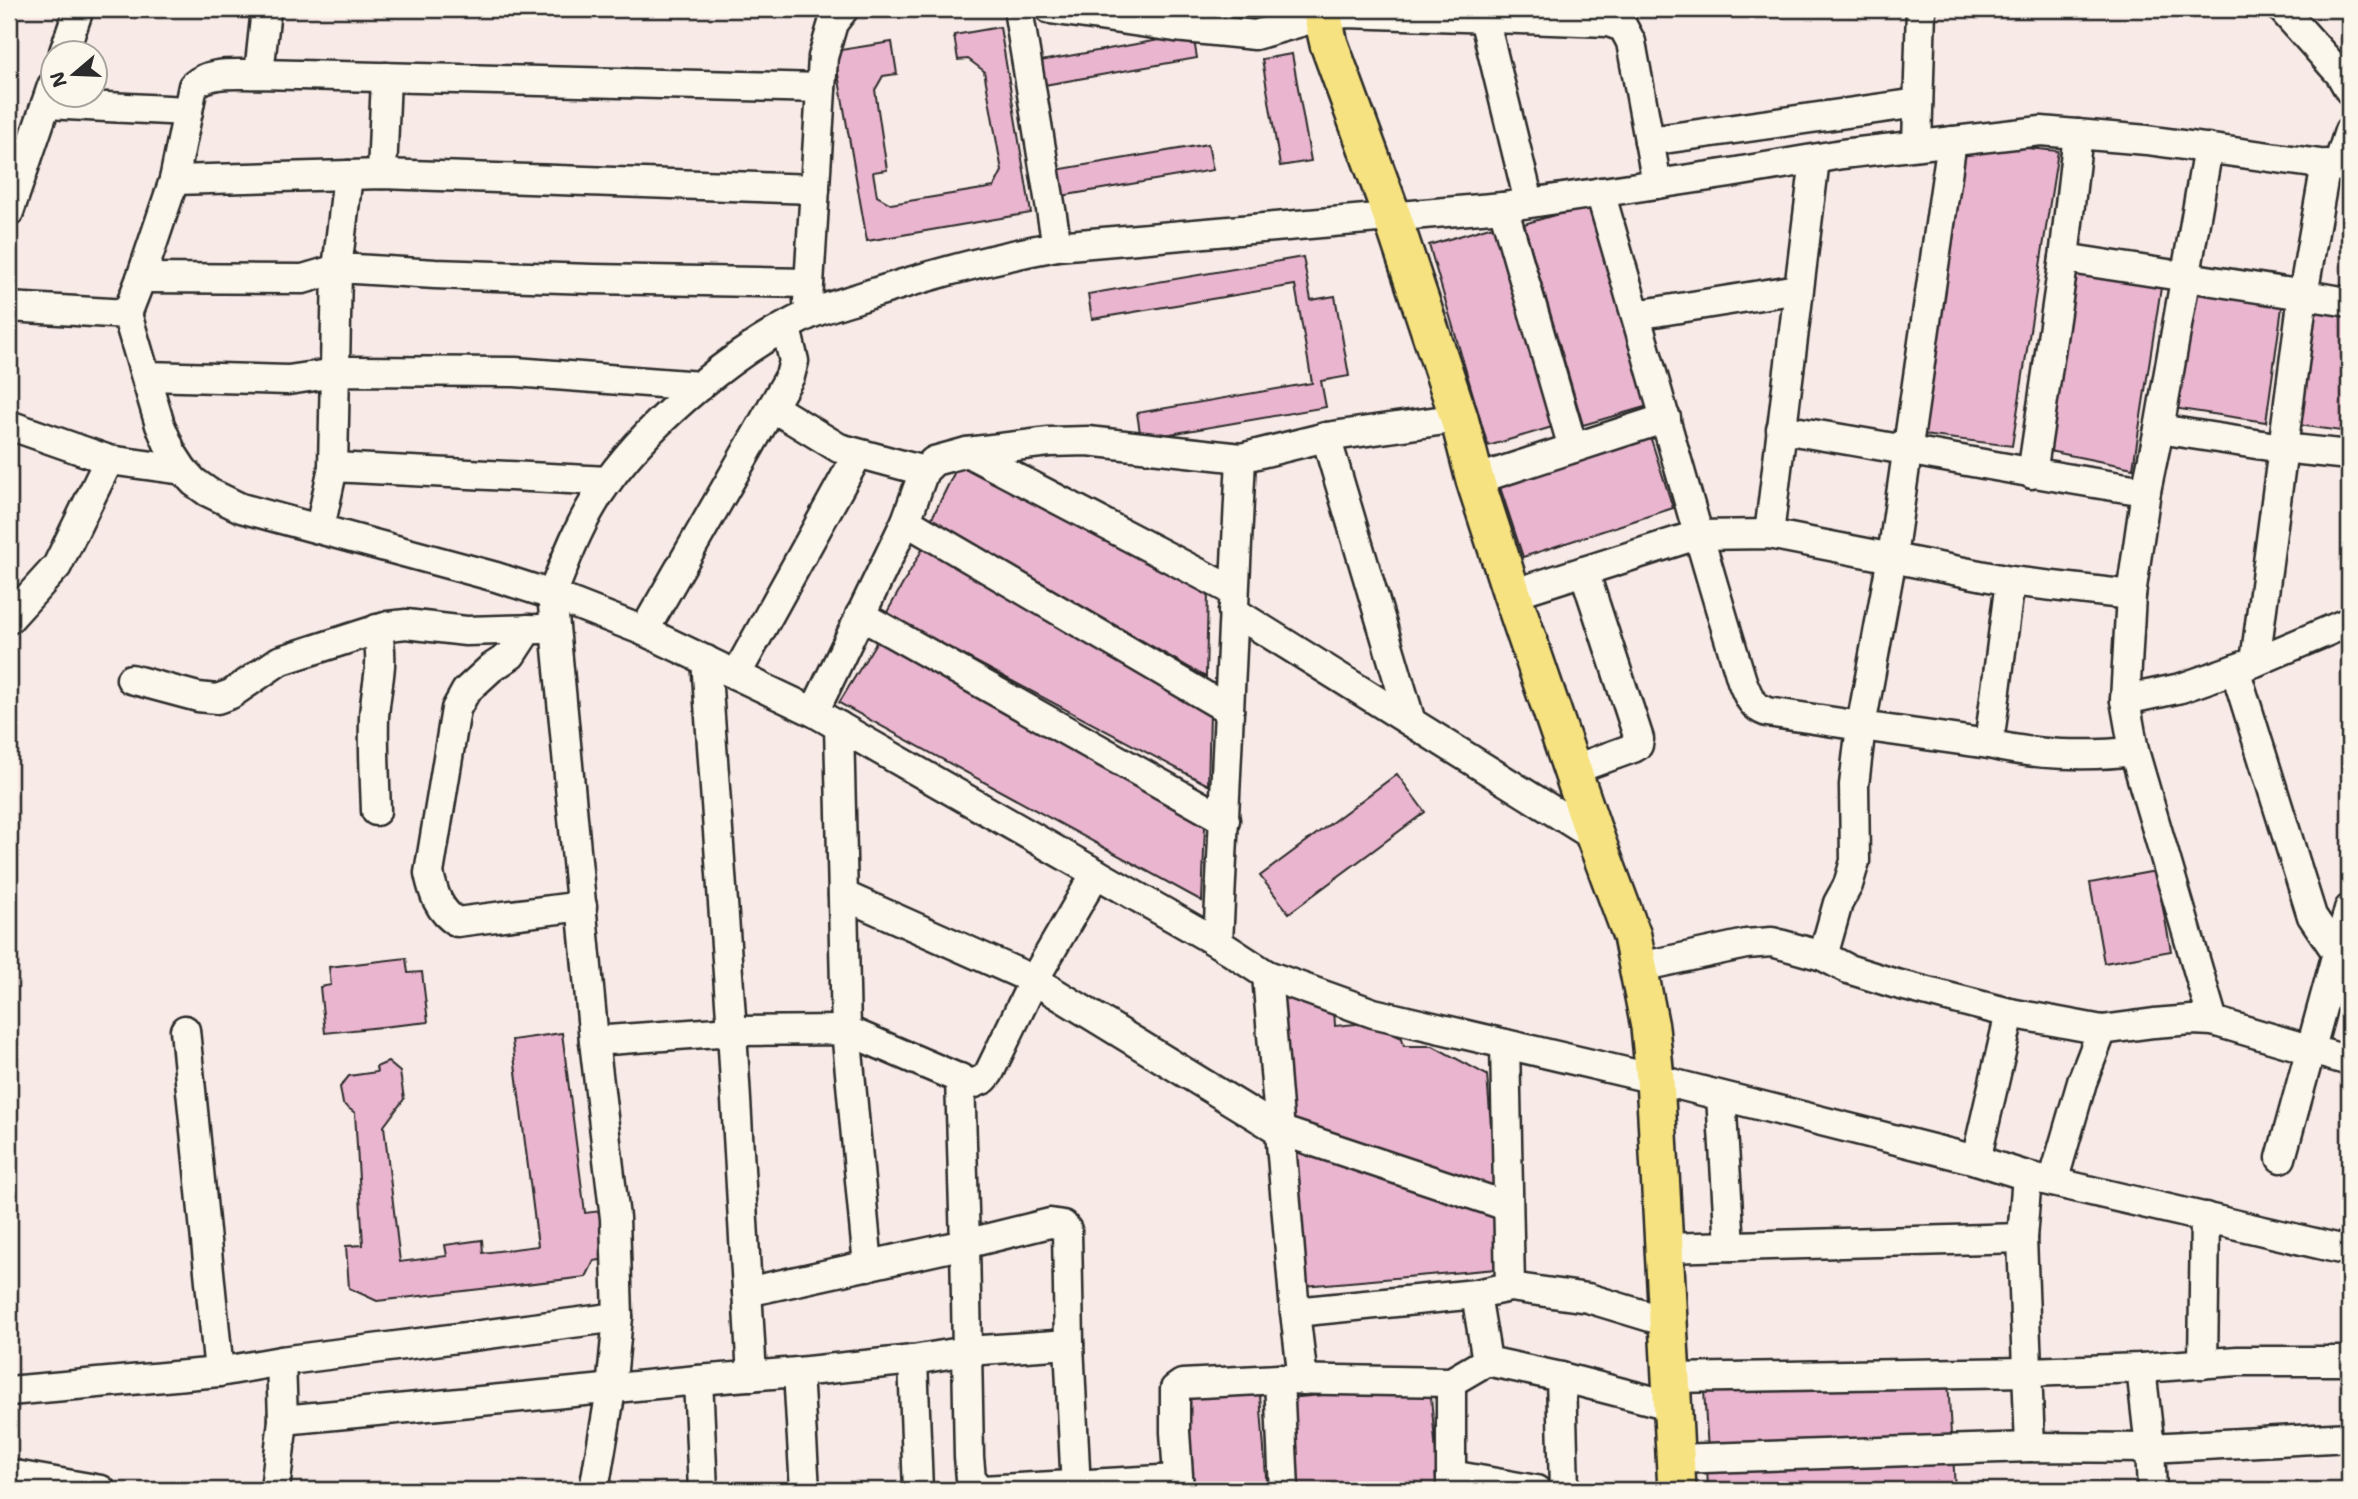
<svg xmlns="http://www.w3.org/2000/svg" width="2358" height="1499" viewBox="0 0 2358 1499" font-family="'Shantell Sans',sans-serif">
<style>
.building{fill:#eab5ce;stroke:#2b2b2b;stroke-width:2}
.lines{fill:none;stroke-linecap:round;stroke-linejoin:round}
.minor-casing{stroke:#2b2b2b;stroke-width:33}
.major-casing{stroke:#2b2b2b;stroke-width:42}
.minor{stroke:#fbf7ec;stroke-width:28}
.major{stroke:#f6e281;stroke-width:37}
</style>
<rect width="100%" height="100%" fill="#f8eae6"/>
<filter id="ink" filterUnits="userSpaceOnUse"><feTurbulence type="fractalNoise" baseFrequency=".0143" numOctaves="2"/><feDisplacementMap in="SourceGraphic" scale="14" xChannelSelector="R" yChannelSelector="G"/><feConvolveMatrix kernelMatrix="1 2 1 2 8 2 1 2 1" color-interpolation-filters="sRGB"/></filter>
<g filter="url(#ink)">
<g class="building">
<polygon points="1000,27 1031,213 867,241 834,51 892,42 897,74 883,76 875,90 887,170 873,172 877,196 891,204 994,187 1002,171 984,71 968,59 958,60 954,35"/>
<polygon points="1193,34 1197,58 1033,87 1029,63"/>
<polygon points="1292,54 1311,161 1280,166 1262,59"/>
<polygon points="1208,144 1213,170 1055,197 1050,171"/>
<polygon points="2015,147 2058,151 2012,446 1915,434 1960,152"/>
<polygon points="1589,205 1648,406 1583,425 1524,224"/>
<polygon points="1493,226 1552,427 1488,446 1429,245"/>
<polygon points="1303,257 1311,300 1335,296 1349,376 1321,381 1326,407 1141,439 1137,413 1312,383 1295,285 1092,319 1088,294"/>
<polygon points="2068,265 2162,281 2133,468 2039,449"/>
<polygon points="2191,286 2283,300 2266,422 2173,408"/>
<polygon points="2309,302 2349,308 2349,432 2291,424"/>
<polygon points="1650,436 1673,508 1523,557 1499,484"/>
<polygon points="961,459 1208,593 1206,677 931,520"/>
<polygon points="923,548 1210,713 1208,785 886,614"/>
<polygon points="880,636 1205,826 1202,901 839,703"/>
<polygon points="1397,774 1425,812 1289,913 1260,876"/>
<polygon points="2156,871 2171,951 2104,963 2090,883"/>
<polygon points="406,958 408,973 422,972 428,1022 325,1033 320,987 331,985 329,967"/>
<polygon points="1283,995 1334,1007 1335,1026 1367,1023 1402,1038 1404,1046 1433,1046 1487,1075 1496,1191 1286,1122"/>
<polygon points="562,1033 585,1213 601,1211 607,1259 594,1261 586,1277 377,1301 349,1288 346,1246 363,1245 355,1113 343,1104 340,1087 349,1076 377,1072 376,1067 388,1062 400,1072 404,1099 384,1126 400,1262 447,1256 445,1245 482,1240 483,1253 538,1246 512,1040"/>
<polygon points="1286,1139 1495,1214 1496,1269 1293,1287"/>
<polygon points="1948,1378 1951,1435 1708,1450 1704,1391"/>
<polygon points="1259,1382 1267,1490 1189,1490 1181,1387"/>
<polygon points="1430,1386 1439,1487 1396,1490 1294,1490 1287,1398"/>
<polygon points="1953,1453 1955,1490 1708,1490 1707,1464"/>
</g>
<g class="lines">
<defs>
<g id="minor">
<polyline points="1018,9 1057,246"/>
<polyline points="1050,9 1175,27 1255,35 1322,16 1347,13 1608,22 1623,27 1631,42 1657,184"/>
<polyline points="2282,9 2340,74 2349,90"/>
<polyline points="1484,18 1529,202"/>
<polyline points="64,52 79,9"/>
<polyline points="259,74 266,9"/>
<polyline points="46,104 188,111"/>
<polyline points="1649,141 1918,103"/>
<path d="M1952,141L1892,557L1861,726L1989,744C2032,755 2090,757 2134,751"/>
<polyline points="1917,145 1921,9"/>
<polyline points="2208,148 2159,429 2146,491 2131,595 2125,700 2134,751 2213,1021"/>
<polyline points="2338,165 2349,131"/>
<polyline points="382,174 386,77"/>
<polyline points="174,180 382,174 815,189"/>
<path d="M1600,192C1648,355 1692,519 1742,681C1748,696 1752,707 1767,712L1861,726L1854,785L1855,861L1848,885L1838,903L1823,956"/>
<polyline points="1503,207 1573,448"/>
<polyline points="9,212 52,86"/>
<polyline points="2064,258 2349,302"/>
<polyline points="141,278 303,279 337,269 355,269 435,274 592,279 809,283"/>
<polyline points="808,301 823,57 833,23 844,9"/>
<polyline points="9,307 127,314 160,425 172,453 183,470 194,482 208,492 241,508 496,577 552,595 644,631 814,712 1218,943 1267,975 1373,1013 1655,1079 1976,1160 2027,1176 2349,1251"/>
<path d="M127,314L141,278L174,180L193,86C211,70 236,75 259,74L821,88"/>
<polyline points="1636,315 1798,289"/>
<polyline points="146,376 288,380 350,371 515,372 700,386"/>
<polyline points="772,407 839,448 924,471"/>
<polyline points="9,425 109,460"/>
<path d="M1781,429C1903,448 2024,473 2146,491"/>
<polyline points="2159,429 2282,448 2349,455"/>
<polyline points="1326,437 1411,722"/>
<polyline points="967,452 1233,591"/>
<polyline points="333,467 337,269 348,175"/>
<polyline points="2032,474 2064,258 2078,134"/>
<polyline points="1475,480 1666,418"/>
<polyline points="906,521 1229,710"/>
<polyline points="320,528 333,467 608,481"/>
<polyline points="1769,534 1815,159"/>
<polyline points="1512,594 1697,535 1769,534 2010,581 2131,595"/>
<polyline points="1233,611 1595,837"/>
<polyline points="860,615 1225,820"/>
<polyline points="9,619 57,566 109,460 183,470"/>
<path d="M528,629L511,655L491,668L466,691L456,709L429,873C433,892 439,912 457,922L582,906"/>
<polyline points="644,631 790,376 794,361 786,328"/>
<polyline points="706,660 732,1031 846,1030 972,1084 984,1079 989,1073 1034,980 1096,873"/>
<polyline points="2255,662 2303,295 2326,164"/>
<polyline points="2235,669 2312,916 2337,953"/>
<polyline points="736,675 858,454"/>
<polyline points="131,679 198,697 217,699 231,694 279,661 388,626 406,624 466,631 541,629"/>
<polyline points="2125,700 2181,688 2255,662 2349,622"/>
<polyline points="814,712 906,521 924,471 934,461 967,452 1049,442 1088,441 1241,458 1326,437 1459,418"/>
<polyline points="839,726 846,1030 868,1266"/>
<polyline points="1989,744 2010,581"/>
<polyline points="1572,770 1633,748 1638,745 1639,739 1584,571"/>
<path d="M376,811C375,780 373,748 374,717C376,683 385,666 377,629"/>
<polyline points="843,895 1034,980 1279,1130 1507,1206"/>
<polyline points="1218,943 1241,458"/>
<polyline points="1640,967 1746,944 1772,942 1823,956 1848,969 1893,983 2010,1013 2102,1030 2154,1023 2192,1020 2213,1021 2349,1061"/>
<polyline points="1267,975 1295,1312 1303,1380"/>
<polyline points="185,1030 219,1372"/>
<polyline points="594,1041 732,1031 752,1376"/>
<polyline points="1505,1044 1510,1287"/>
<polyline points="960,1078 965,1244 1050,1223 1063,1225 1067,1230 1069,1344 1076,1490"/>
<polyline points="1721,1096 1730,1246"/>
<polyline points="2281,1158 2349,909"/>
<polyline points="1976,1160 2010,1013"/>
<polyline points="2027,1176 2022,1238 2030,1447"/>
<polyline points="2053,1182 2082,1082 2102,1030"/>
<polyline points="1663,1248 2022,1238"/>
<polyline points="747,1292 965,1244 969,1457 972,1490"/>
<polyline points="1476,1294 1487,1361 1561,1377 1673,1406"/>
<polyline points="1295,1312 1476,1294 1510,1287 1588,1298 1667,1322"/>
<polyline points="913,1360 918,1490"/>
<polyline points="2203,1364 2205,1217"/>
<polyline points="2141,1368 2150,1448 2152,1490"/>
<polyline points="798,1372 805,1490"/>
<polyline points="1561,1377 1564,1490"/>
<polyline points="1671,1378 2028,1372 2141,1368 2238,1361 2349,1361"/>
<polyline points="1279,1379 1284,1490"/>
<polyline points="698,1380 703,1490"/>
<polyline points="1451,1382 1451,1490"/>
<polyline points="9,1391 219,1372 281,1361 618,1317"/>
<polyline points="283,1420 698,1380 798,1372 913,1360 967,1351 1069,1344"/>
<polyline points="1675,1459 2030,1447 2150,1448 2349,1437"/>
<polyline points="9,1474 101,1490"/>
<polyline points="1451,1475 1536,1490"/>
<polyline points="275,1490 283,1420 281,1361"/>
<path d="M594,1490L611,1390L618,1317L615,1218L594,1041L552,595C567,556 582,516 608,481C653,419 736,349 806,316C825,307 847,302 867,295C929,275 992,258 1057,246L1503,207L1730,173L1842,154L2041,131L2147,140L2349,168"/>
<polyline points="982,1490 1178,1479"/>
<polyline points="1179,1490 1175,1432 1175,1389 1182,1384 1279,1379 1451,1382 1487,1361"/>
</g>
<polyline id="major" points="1321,9 1329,44 1392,216 1459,418 1475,480 1512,594 1595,837 1632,936 1650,1027 1655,1079 1677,1490"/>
</defs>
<use href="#minor" class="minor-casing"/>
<use href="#major" class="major-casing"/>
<use href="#minor" class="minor"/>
<use href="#major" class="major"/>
</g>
</g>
<rect width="2358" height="1499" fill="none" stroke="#fbf7ec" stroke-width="35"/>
<rect x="18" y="18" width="2323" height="1464" fill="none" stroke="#2b2b2b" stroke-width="2.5" filter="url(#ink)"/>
<g transform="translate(74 74) rotate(251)"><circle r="33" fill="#fbf7ec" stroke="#a8a59f" stroke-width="2"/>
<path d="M0-5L12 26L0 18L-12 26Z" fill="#2b2b2b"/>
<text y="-10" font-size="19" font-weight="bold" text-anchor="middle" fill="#2b2b2b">N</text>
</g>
</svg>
